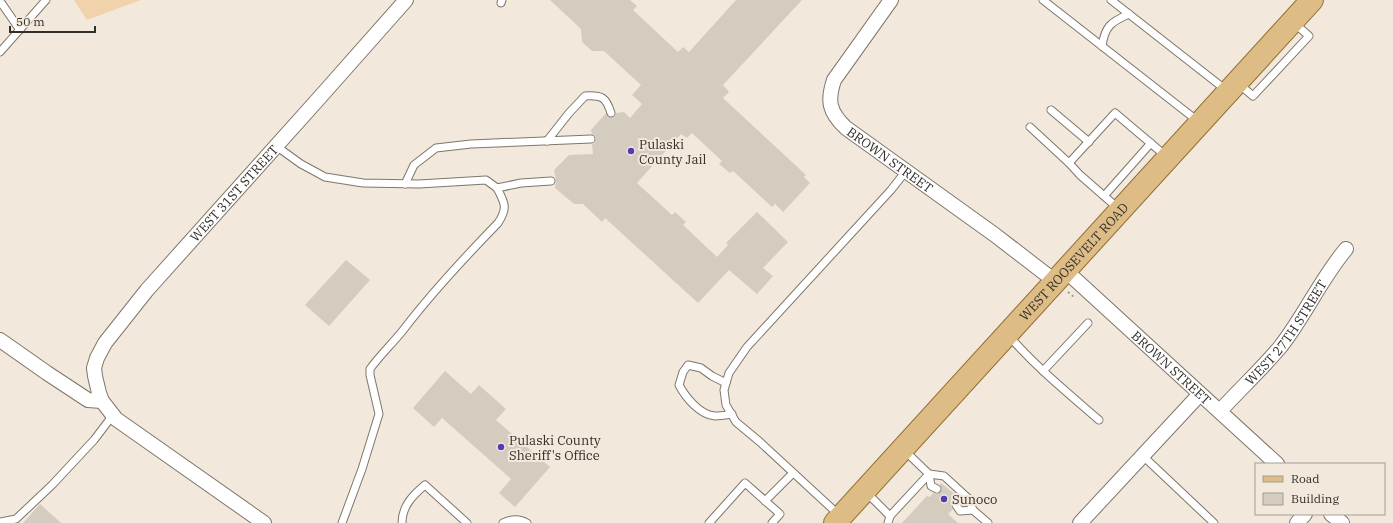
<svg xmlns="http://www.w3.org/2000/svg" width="1393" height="523" viewBox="0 0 1393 523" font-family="'IBM Plex Serif',serif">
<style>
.green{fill:#f0d3ab}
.building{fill:#d5ccc0}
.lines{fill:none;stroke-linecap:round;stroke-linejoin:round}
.service-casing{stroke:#7e766b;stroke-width:9}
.minor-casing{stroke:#7e766b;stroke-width:16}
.primary-casing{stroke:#926d31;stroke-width:24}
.path{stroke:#a19a90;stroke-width:2;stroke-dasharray:2 3;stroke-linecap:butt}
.service{stroke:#fff;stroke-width:7}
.minor{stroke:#fff;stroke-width:14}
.primary{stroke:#ddbc86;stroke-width:22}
.poi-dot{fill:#543bb3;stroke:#f2e9dc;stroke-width:1.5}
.labels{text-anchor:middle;stroke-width:4;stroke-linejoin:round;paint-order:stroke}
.poi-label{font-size:13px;fill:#322e29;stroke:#f2e9dc;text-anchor:start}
.street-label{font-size:13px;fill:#322e29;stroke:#f2e9dc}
</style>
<rect width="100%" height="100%" fill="#f2e9dc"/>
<polygon class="green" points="74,0 141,0 87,20"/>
<g class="building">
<polygon points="550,0 630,0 637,6 633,10 678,52 683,47 689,52 736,0 802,0 723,85 729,92 723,98 806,175 804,177 810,183 783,212 775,204 772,207 733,171 730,173 719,164 722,161 692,133 687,138 681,134 637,183 672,215 675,212 686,222 683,225 717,257 728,245 726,243 757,212 788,242 763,268 773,276 757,294 729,270 698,303 605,218 602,222 583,204 574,204 555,188 556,180 554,170 569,155 593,154 592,144 595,142 596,138 595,136 592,134 591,130 606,113 610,118 614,117 616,113 624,112 630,118 642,104 632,95 641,85 604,51 592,51 582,42 581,29"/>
<polygon points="346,260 370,280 329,326 305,305"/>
<polygon points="445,371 471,394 479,385 506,409 496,420 550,467 515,507 499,493 511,479 442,418 434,427 413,408"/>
<polygon points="941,483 961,499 959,501 955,500 952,502 951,506 953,509 948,514 958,523 902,523 927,496 930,497 933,493 937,494 940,493 942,489 940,485"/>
<polygon points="40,504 61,523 23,523"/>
</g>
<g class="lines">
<defs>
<g id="service">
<polyline points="1043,0 1199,122"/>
<polyline points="1111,0 1226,90"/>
<polyline points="0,1 20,30"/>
<polyline points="501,3 502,0"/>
<path d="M1102,46C1105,26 1111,22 1129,14"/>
<polyline points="0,52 46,0"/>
<polyline points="1239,84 1253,96 1309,36 1294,23"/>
<polyline points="1051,110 1089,142"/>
<polyline points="1030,127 1069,163 1115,113 1167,157"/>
<path d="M547,141L569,113L585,96C602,95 606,97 611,113"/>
<polyline points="276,146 301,164 325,177 363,183 419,184 486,180 497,188"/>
<polyline points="1069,163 1080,175 1119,209"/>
<polyline points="405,184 414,165 436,148 471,144 591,139"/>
<polyline points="1104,196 1151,143"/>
<path d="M1009,336C1036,367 1068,393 1099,420"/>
<polyline points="1043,371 1088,323"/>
<path d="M726,383L712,376L701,368L688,365L683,372L679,385C686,398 700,415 715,416C721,416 726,415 732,414"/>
<polyline points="904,450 929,474 931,486 937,489"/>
<polyline points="1143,456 1214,523"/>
<polyline points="866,492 890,516"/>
<polyline points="765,501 793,473"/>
<polyline points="956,505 960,511 973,510"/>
<polyline points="839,515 760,442 736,422 726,405 724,390 729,373 747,347 891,190 906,171"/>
<polyline points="0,522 16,519 52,485 94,440 113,415"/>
<path d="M342,523L362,469L379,414L370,375V369C380,355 393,343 404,329C433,291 465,257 498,223C508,208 505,203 497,188L521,183L551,181"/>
<path d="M402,523C402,506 413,495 425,485L467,523"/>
<path d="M503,523C511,519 519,518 527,523"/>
<polyline points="709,523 745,483 780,514 772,523"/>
<polyline points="888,523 890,516 929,474 944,476 968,498 973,510 988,523"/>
</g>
<g id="minor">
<path id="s1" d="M891,0L834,80C827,101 829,112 846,128L995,235L1056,282"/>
<path id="s2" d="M1066,271L1277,464"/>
<polyline points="0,340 47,373 88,400 102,401"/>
<path id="s3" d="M1220,411C1240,389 1262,369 1281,346C1305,315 1321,279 1346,249"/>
<polyline points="1331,514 1342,523"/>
<path id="s4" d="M264,523L116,419L102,401L99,393L95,376L94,368L97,358L105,343L147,290L321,96L406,0"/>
<polyline points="1080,523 1200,394"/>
<polyline points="1297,523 1305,514"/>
</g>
<g id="primary">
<path id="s5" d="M835,523L1312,0"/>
</g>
</defs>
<use href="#service" class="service-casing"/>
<use href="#minor" class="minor-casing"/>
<use href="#primary" class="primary-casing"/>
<polyline class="path" points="1068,292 1075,298"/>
<use href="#service" class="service"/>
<use href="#minor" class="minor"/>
<use href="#primary" class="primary"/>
</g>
<g class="poi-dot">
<circle cx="631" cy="151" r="4"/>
<circle cx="501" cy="447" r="4"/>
<circle cx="944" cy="499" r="4"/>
</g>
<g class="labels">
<g class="poi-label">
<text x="639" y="149">Pulaski<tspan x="639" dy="15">County Jail</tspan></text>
<text x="509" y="445">Pulaski County<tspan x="509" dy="15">Sheriff's Office</tspan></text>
<text x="952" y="504">Sunoco</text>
</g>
<g class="street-label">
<text dy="5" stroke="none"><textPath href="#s1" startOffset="206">BROWN STREET</textPath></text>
<text dy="5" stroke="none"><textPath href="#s4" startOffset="463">WEST 31ST STREET</textPath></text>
<text dy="5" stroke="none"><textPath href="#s5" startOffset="354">WEST ROOSEVELT ROAD</textPath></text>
<text dy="5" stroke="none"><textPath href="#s3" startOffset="103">WEST 27TH STREET</textPath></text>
<text dy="5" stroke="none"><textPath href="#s2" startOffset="143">BROWN STREET</textPath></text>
</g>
</g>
<rect x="1255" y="463" width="130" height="52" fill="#f2e9dc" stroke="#a59e94"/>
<rect x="1263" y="476" width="20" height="6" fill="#ddbc86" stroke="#a59e94"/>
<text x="1291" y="483" font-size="12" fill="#322e29">Road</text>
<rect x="1263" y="493" width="20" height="12" fill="#d5ccc0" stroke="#a59e94"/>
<text x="1291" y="503" font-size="12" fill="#322e29">Building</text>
<path d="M10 26v6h85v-6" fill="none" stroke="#322e29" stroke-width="2"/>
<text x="16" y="26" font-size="12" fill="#322e29" stroke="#f2e9dc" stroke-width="3" paint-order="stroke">50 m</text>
</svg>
